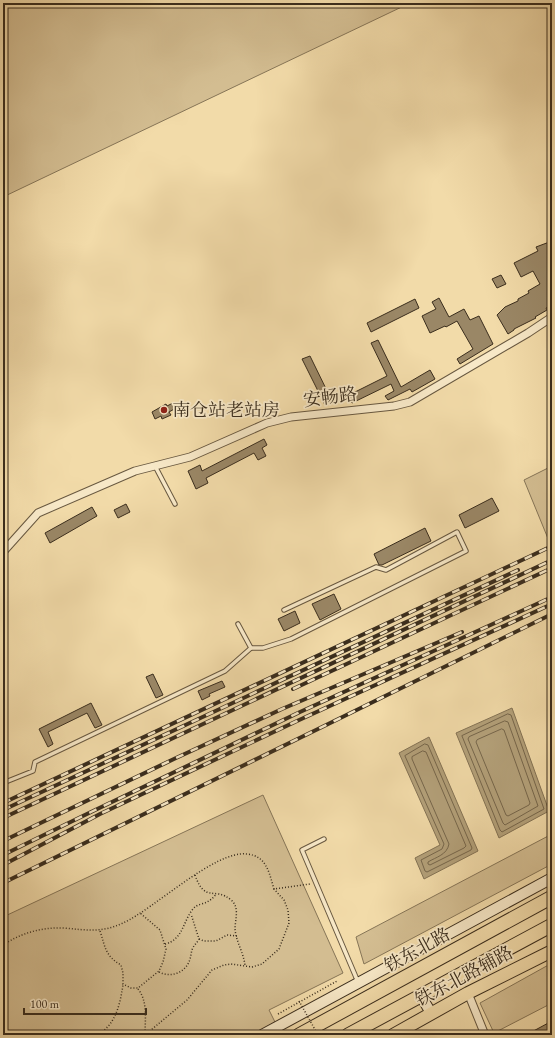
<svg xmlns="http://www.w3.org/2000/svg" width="555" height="1038" viewBox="0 0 555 1038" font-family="'EB Garamond','Noto Serif SC',serif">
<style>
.green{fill:#d3bd91;stroke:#867557}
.water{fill:#b3a079;stroke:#837254}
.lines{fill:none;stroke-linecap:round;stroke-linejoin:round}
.shore{stroke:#76664b;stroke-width:1}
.building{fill:#9a8766;stroke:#3a2d1d}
.lane-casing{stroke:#685840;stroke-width:5.5}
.street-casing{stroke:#685840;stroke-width:9}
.secondary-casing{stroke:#3a2d1d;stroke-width:12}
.primary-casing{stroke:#3a2d1d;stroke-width:14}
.highway-casing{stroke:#3a2d1d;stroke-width:15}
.path{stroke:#3a2d1d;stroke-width:1.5;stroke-dasharray:1 2;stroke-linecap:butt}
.lane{stroke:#f7e8c7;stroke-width:3.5}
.street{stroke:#f7e8c7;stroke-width:7}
.secondary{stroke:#f7e8c7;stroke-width:10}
.primary{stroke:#f2dba9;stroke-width:12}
.highway{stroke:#f2dba9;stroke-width:13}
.rail-casing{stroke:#3a2d1d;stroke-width:4}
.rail{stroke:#f7e8c7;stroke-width:2.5;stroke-dasharray:8;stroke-linecap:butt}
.path-bridge{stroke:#3a2d1d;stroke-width:1.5;stroke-dasharray:1 2;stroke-linecap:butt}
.poi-dot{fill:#8f2418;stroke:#f7e8c7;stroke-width:1.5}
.labels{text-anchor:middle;stroke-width:3.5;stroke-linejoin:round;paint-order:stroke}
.street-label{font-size:18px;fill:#3a2d1d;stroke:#f7e8c7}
.poi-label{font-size:18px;fill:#3a2d1d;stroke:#f7e8c7;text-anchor:start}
</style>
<rect width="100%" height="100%" fill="#f2dba9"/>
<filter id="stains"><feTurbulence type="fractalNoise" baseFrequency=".005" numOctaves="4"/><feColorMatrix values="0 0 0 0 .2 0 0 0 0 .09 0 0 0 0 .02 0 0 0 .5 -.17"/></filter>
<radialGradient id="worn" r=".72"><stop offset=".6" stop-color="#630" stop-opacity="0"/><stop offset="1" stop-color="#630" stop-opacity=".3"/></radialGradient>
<g class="green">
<polygon points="3,3 410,3 3,197"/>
<polygon points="552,466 552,540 549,541 524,480"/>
<polygon points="263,795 343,973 269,1010 275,1022 252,1035 3,1035 3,917"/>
<polygon points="552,834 552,864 364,964 356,937"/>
<polygon points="552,963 552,1003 494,1033 480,1003"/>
</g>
<g class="water">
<polygon points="512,708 549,811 499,838 456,733"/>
<polygon points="429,737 478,851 424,879 415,858 440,845 399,753"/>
</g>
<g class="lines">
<g class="shore">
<polygon points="508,714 511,715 544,809 502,832 500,830 462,736"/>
<polygon points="505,721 508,722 538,806 505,825 503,823 468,739 469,737"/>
<polygon points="502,729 504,730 530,803 529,805 508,816 506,815 476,742 477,740"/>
<polygon points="425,744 428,745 472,848 471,850 427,872 425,871 421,860 442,849 444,844 405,756"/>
<path d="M423,751L426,752L466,846L464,848L430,865L428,864V862C436,857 447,855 449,844L412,759V757Z"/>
</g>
</g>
<g class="building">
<polygon points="552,241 552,305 546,308 547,310 535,317 536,318 514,329 514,330 508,334 497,315 505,307 518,301 518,299 529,293 528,291 540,284 533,271 521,277 514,263 538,251 536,247"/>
<polygon points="501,275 506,284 497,288 492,279"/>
<polygon points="439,298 449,317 464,309 470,320 479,316 493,344 460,364 457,359 473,349 457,321 446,327 445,326 430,333 422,316 436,309 432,302"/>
<polygon points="415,299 419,308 371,332 367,323"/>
<polygon points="378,340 401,387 430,370 435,379 412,392 410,389 388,400 385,396 394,391 391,384 352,403 349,395 387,376 371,343"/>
<polygon points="310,356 332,401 325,405 302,359"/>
<polygon points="173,403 176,408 169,412 171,415 162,419 161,416 155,419 152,412 166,404 167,406"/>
<polygon points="264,439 267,445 262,448 266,456 258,460 254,453 206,478 208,483 196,489 188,471 200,465 202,471"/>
<polygon points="492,498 499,511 465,528 459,515"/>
<polygon points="126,504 130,512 118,518 114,510"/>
<polygon points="92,507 97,516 50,543 45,533"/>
<polygon points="425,528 431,541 382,565 379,565 374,554"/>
<polygon points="334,594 341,609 320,620 312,604"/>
<polygon points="295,611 300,623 284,631 278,619"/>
<polygon points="153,674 163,695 156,698 146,677"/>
<polygon points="222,681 225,687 209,694 210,696 202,700 198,691"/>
<polygon points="91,703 102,725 95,728 87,713 48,732 53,744 48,747 39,729"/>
<polygon points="552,1021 552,1035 526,1035"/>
</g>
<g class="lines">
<defs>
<g id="lane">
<polyline points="155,466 175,504"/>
<polyline points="238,624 251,648"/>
<polyline points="3,783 33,771 35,762 225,671 251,648 263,648 291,639 466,551 457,532 386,570 376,567 284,610"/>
<polyline points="324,839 302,850 358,982"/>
</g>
<g id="street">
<polyline points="3,552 38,513 135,471 190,457 267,423 291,417 394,406 410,402 528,333 552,317"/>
<polyline points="468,993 485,1035"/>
</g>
<g id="secondary">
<polyline points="421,996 431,1013"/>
<polyline points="262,1035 552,878"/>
</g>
<polyline id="primary" points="393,1035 468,993 552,951"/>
<g id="highway">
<polyline points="299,1035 552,897"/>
<polyline points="348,1035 552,925"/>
</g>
</defs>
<use href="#lane" class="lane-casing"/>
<use href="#street" class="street-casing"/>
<use href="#secondary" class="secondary-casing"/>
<use href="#primary" class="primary-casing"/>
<use href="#highway" class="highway-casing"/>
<g class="path">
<path d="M195,875C205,904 215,886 231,900C240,907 235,920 235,929C236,942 244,953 245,966"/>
<path d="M100,931C105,946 105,956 121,965L123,973V984L131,988H138L159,971L163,962L166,949L160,930L140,913"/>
<polyline points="199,939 204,941 216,941 227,935 237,936"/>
<path d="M165,944C183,940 183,921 193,909C197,904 203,904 207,902C211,900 214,897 216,894"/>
<path d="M3,945C21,933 42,927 64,928C86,930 102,933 123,923C154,909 215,850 247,854C267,856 269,873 274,889L310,884"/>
<path d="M159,972C171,978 186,973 190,959C191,956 191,953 192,950C193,946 197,943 199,939L191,914"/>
<path d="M138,989C148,1001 145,1020 145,1035"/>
<polyline points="278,1014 337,981"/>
<polyline points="46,1035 57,1031 63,1035"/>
<path d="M97,1035C116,1025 120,1004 123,985"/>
<polyline points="145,1035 187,1000 212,970 224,965 231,964 252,967 262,964 279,949 289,923 288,910 284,900 274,889"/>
</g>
<use href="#lane" class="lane"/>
<use href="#street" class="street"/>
<use href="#secondary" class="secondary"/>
<use href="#primary" class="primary"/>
<use href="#highway" class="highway"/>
<defs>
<g id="rail">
<polyline points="293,689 552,568"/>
<polyline points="3,803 552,546"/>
<polyline points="3,810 518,570"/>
<polyline points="3,818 552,560"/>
<polyline points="3,841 176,758 282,709 462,632"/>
<polyline points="3,855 91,812 300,712 552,597"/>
<polyline points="3,865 100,814 297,721 552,604"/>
<polyline points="3,883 318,729 552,614"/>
</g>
</defs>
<use href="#rail" class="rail-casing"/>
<use href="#rail" class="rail"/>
<polyline class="path-bridge" points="299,1001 318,1035"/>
</g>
<circle class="poi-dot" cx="164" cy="410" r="4"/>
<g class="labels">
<g class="street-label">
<text transform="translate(330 397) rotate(-7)" y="6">安畅路</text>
<text transform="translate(417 950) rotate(-29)" y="6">铁东北路</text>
<text transform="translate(464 976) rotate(-28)" y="6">铁东北路辅路</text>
</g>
<g class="poi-label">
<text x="172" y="416">南仓站老站房</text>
</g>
</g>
<rect width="555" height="1038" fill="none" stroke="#f2dba9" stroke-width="16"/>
<rect x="4" y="4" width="547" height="1030" fill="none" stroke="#3a2d1d" stroke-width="2"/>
<rect x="8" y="8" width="539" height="1022" fill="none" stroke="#3a2d1d"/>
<path d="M24 1008v6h122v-6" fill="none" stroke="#3a2d1d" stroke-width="2"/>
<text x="30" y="1008" font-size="12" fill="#3a2d1d" stroke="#f7e8c7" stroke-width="3" paint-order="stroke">100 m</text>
<rect width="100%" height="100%" filter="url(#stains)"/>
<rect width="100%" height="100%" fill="url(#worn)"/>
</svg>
